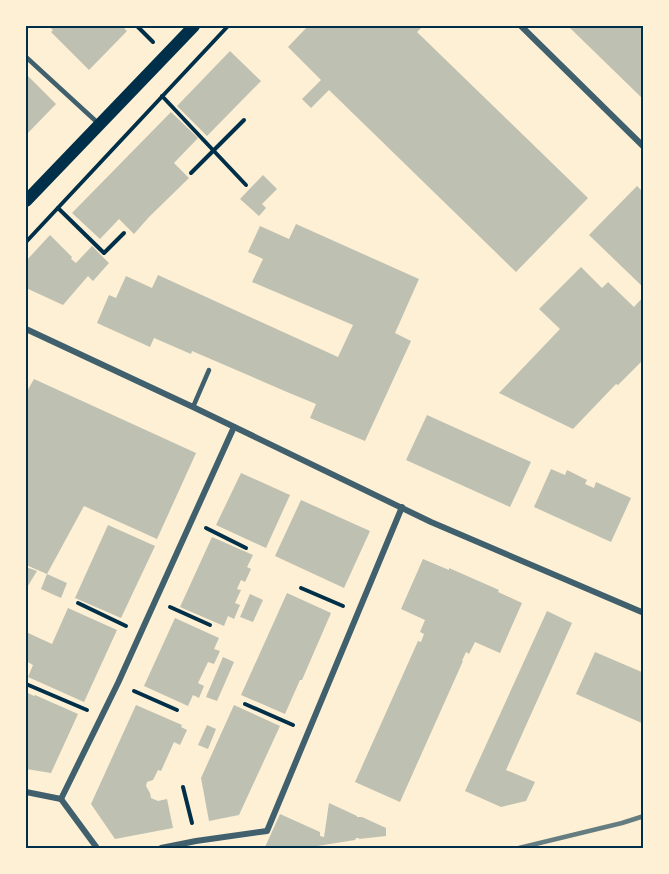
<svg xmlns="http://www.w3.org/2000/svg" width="669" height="874" viewBox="0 0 669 874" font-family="'PT Sans Narrow',sans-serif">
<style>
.building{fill:#bec0b2}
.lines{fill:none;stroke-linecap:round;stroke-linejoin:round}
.path{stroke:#003049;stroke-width:4}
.service{stroke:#3f606c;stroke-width:4.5}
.minor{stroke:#3f606c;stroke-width:6}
.secondary{stroke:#003049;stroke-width:12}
.rail{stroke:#657d81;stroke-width:4.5}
.neatline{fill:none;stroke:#003049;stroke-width:2}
</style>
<rect width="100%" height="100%" fill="#fdf0d5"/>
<g class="building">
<polygon points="48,26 122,26 127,31 89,70 51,32 53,30"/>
<polygon points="308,26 423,26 417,32 588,198 516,272 329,90 311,108 302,99 321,80 288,47"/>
<polygon points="568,26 644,26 644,100"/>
<polygon points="230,51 261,81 207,136 177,106"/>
<polygon points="26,74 56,104 26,135"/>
<polygon points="171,112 198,138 174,163 189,178 149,217 134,234 119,219 100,239 72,213"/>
<polygon points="263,175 277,189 262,204 266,208 259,216 240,199"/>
<polygon points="637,186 644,193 644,288 589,235"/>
<polygon points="296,224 419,279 395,333 411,341 365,441 310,418 316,404 287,392 192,351 191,354 154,338 150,347 97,323 109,295 116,298 126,276 152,288 158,275 338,357 353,325 252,282 263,259 248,252 260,226 289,239"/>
<polygon points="50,235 72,257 71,259 76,263 92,246 109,263 93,281 88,276 63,305 26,288 26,261"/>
<polygon points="581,267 602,288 608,282 634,307 644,296 644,359 618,385 616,384 573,429 499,393 560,329 539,309"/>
<polygon points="34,379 196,453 157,539 84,506 47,574 67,583 61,598 41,589 47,574 26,565 26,393"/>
<polygon points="427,415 531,462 510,507 406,460"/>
<polygon points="551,469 565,475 567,470 587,480 585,484 594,488 596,482 631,498 611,542 534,507"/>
<polygon points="241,473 290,495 266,548 216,525"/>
<polygon points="301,500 370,531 344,588 275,556"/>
<polygon points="108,525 155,546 121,618 75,598"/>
<polygon points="212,537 253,555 247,567 251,569 245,582 241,580 237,589 241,590 235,603 240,605 234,619 228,616 224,626 180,607"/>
<polygon points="423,559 449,570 449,568 499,590 498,592 522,603 500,653 475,642 469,654 466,652 462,661 463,661 400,802 355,782 418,641 421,642 424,634 420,632 425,620 401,609"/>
<polygon points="26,567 37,571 26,589"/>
<polygon points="287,593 331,613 302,680 300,680 285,714 241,695"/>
<polygon points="250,594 263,600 253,622 240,617"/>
<polygon points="68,608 117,630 84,702 28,677 33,665 26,661 26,632 52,644"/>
<polygon points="547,611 572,623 506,770 535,782 526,801 501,807 465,791"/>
<polygon points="175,618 219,638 214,649 220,651 214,664 208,662 198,683 204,686 199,698 193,695 188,706 144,686"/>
<polygon points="595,652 644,673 644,724 576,694"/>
<polygon points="223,657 234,662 217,701 206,697"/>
<polygon points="28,693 34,696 35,695 78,714 51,773 26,769 26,699"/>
<polygon points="136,705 182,725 181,727 187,730 180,745 174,742 161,771 158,770 153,780 147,782 146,786 150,793 151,798 158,801 167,799 173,828 115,839 91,804"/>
<polygon points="234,705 280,726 239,815 209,821 201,778"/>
<polygon points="207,725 216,729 208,749 198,745"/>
<polygon points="329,803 357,816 357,817 362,817 386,828 386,836 359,839 359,838 356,838 355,840 305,848 265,847 280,814 320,832 320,836 324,837"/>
</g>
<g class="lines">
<g class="path">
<polyline points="137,26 153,42"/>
<polyline points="162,96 246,185"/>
<polyline points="191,173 244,120"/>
<polyline points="58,208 104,253 124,233"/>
<polyline points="26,242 228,26"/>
<polyline points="206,528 246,548"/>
<polyline points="301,588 343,606"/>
<polyline points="78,603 126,626"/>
<polyline points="170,607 210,625"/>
<polyline points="26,684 87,710"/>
<polyline points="134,691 177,710"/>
<polyline points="245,704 293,725"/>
<polyline points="183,787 192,823"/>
</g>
<g class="service">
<polyline points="26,57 99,124"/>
<polyline points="193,407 209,370"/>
</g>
<g class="minor">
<polyline points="521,26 644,147"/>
<polyline points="26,329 193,407 431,522 644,613"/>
<polyline points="26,792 61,799"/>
<polyline points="61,799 118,683 234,427"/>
<polyline points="61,799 97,848"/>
<polyline points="161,848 196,841 267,831 402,507"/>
</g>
<polyline class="secondary" points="26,201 194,26"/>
<polyline class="rail" points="519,848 622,823 644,816"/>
</g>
<rect width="669" height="874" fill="none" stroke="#fdf0d5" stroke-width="54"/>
<rect x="27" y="27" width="615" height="820" class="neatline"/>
</svg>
